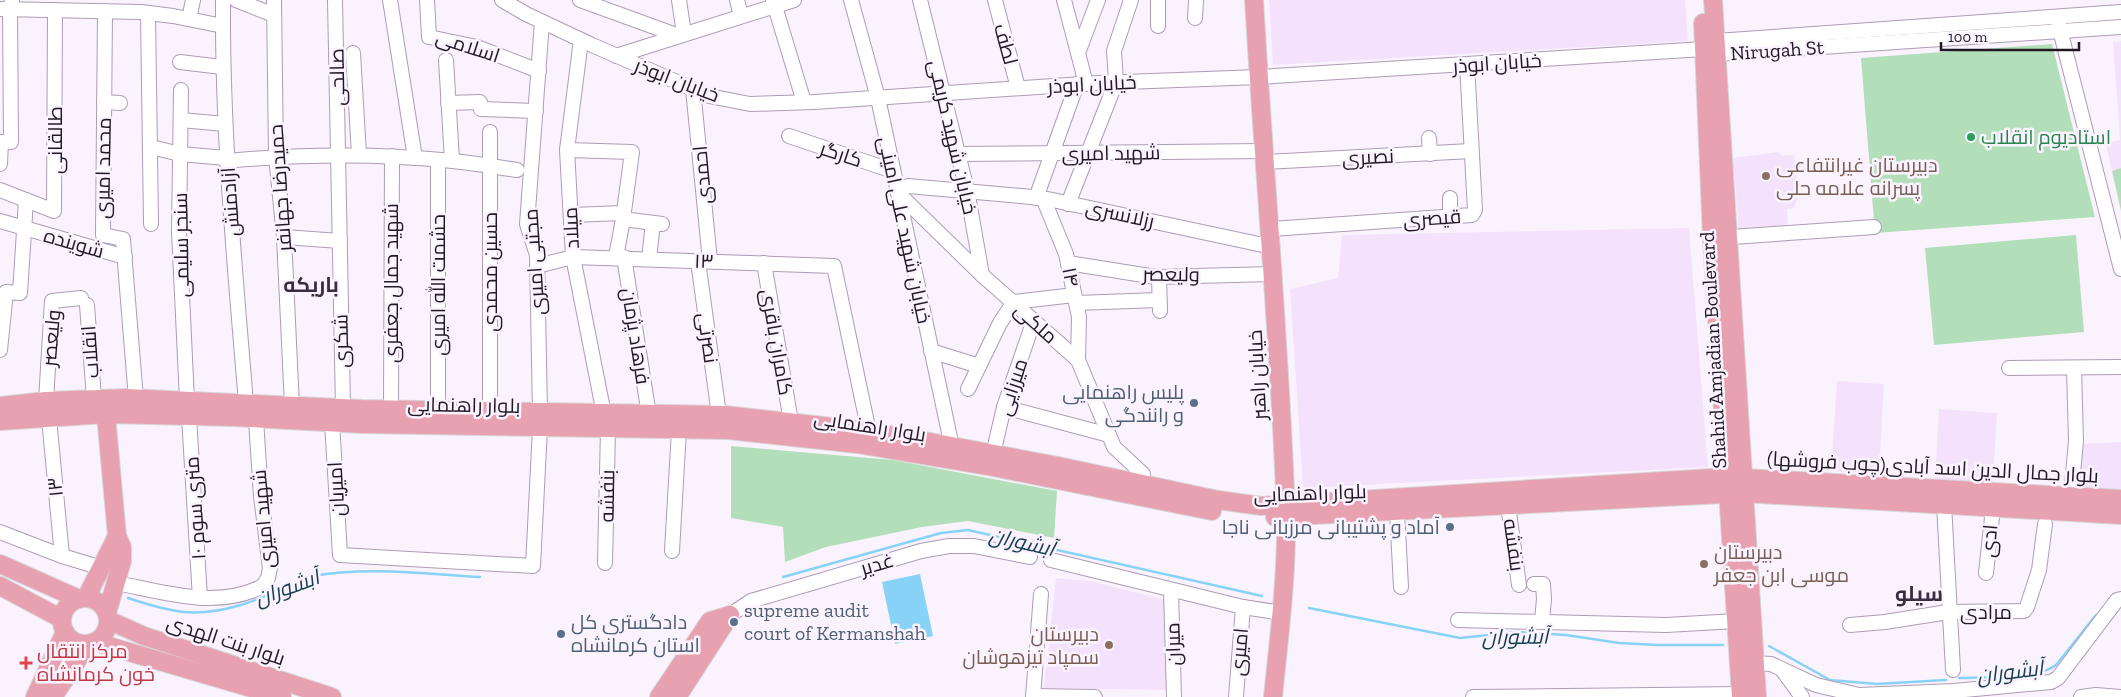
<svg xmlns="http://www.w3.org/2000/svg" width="2121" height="697" viewBox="0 0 2121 697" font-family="'Zilla Slab',Cairo,serif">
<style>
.built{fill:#f4e2fd}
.green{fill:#b2dfba}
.water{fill:#89d2f7}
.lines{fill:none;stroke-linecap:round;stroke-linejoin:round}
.stream{stroke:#89d2f7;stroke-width:2.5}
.minor-casing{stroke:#ad9cb5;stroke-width:16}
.major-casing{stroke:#d7d6d7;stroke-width:20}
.minor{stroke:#fff;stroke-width:14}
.major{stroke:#e7a1b0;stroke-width:18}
.leisure-dot{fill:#2e9e5b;stroke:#faf3fe;stroke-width:2}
.education-dot{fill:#8d6e63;stroke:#faf3fe;stroke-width:2}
.service-dot{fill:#5c6f8a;stroke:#faf3fe;stroke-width:2}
.health-dot{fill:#e0444e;stroke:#faf3fe;stroke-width:2}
.labels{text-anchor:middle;stroke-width:5;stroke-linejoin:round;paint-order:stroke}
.street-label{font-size:20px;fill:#201923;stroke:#faf3fe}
.leisure-label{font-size:20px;fill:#27864d;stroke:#faf3fe;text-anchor:start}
.education-label{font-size:20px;fill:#785e54;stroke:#faf3fe;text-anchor:start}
.service-label{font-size:20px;fill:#4e5e75;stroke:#faf3fe;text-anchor:end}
.health-label{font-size:20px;fill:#be3a42;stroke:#faf3fe;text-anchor:start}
.neighbourhood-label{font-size:21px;font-weight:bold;fill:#3b2d41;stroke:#faf3fe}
.water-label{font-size:21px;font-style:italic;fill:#133d50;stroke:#faf3fe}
</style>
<rect width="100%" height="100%" fill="#faf3fe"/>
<g class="built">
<polygon points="1269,0 1685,0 1688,41 1273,65"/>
<polygon points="2121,41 2121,168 2112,171 2106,143 2120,140 2113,42"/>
<polygon points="1778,152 1782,156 1794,155 1799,195 1794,208 1787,209 1788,228 1739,231 1733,158"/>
<polygon points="1689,228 1708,467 1303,488 1290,289 1338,278 1342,235"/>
<polygon points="1837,381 1884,384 1879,474 1831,471"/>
<polygon points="1939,409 1997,413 1993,483 1935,479"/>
<polygon points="2121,442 2121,490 2080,488 2078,450 2082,444"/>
<polygon points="1056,578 1090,581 1170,601 1168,690 1044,688"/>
</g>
<g class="green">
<polygon points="2052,44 2095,217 1875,233 1861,58"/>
<polygon points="2121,168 2121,211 2112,171"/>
<polygon points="2076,235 2084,332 1934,345 1925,248"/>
<polygon points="731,446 893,460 1057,491 1054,538 968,521 922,527 826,547 785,562 783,527 731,518"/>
</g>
<polygon class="water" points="920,574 933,636 895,644 882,582"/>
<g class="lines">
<g class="stream">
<polyline points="783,577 941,533 968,530 1262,596"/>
<path d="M128,598C146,604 165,610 184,612C230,616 272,593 313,576C366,566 426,574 480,577"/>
<polyline points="1309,608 1460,638 1517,632 1566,635 1619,643 1658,645 1723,645"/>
<polyline points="1769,646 1830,680 1877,684 1946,680"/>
<path d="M1959,678C1983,677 2039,679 2056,665L2096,615"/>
</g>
<defs>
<g id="minor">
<path d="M223,0C222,135 235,269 246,403"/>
<polyline points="236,0 274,15"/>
<polyline points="274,0 276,156 284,237 292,406"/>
<polyline points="335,0 343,408"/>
<polyline points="390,0 415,158"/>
<polyline points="427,0 429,37 477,47 539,71"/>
<polyline points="502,0 526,14 592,45 709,96 750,104 814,102 1098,83 1259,77 1704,49 1717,54 2121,27"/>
<polyline points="580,0 679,36"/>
<polyline points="679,0 684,34"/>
<polyline points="737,0 741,16"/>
<polyline points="773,0 804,102"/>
<polyline points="851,0 878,98 952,447 951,455"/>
<polyline points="920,0 967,190 982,275"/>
<polyline points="995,0 1018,88"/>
<polyline points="1064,0 1078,53"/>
<polyline points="0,9 141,12 173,16 223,26"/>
<polyline points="105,11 103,235 123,239 136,399"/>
<polyline points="148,13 151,224"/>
<polyline points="1195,18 1196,0"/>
<polyline points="189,19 193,0"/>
<polyline points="2058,22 2121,269"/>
<polyline points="1158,26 1158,0"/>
<polyline points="581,40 567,150 573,257 604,414"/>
<polyline points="1709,46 1716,41 2121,12"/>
<polyline points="353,53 359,155"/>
<polyline points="616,56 794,0"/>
<polyline points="446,60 452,160"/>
<polyline points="180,62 222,67"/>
<polyline points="1086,84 1078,53 1098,0"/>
<polyline points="693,89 710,261"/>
<polyline points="181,90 179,232 187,400"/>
<polyline points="104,102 120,103"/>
<polyline points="448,103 480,102 481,109 536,111"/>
<polyline points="181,120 225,124"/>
<polyline points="789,136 893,171"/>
<polyline points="1429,138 1430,154"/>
<polyline points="0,142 11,142 10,9 12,1"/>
<polyline points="151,147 180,154 226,158"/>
<polyline points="567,150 632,152 623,219 662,224"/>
<polyline points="958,154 1264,151"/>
<polyline points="438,160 438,410"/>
<path d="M226,161C302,154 377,153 453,161C474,163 496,167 517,170"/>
<polyline points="1264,162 1471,151"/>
<polyline points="0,164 1,142"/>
<polyline points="908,186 1043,198 1272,247"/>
<polyline points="0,190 54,211 55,10"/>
<polyline points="898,193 982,275 1078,360 1114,447 1143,474"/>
<polyline points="1036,198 1077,84"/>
<polyline points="1043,198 1066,254 1079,317 1078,360"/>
<polyline points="1450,198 1450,216"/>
<polyline points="1068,204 1116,82 1114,51 1131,0"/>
<polyline points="571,215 624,213"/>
<polyline points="0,221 125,257"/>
<polyline points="1271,229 1472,215 1475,210 1467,64"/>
<polyline points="284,237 340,241"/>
<polyline points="1718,238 1874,227"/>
<polyline points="616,257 623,219"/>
<polyline points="624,257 649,415"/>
<polyline points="649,259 653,223"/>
<polyline points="698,261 719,415"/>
<polyline points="764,263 791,422"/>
<polyline points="1068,263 1156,277 1274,274"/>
<polyline points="537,266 573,257 834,266 869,432"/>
<polyline points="1159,277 1160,311"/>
<polyline points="1076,303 1159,300"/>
<polyline points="87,305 94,399"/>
<polyline points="0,350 6,292 20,293 26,200"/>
<polyline points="931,351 979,366"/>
<polyline points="2009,368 2121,367"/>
<polyline points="968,389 1000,323 1014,302 1074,295"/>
<polyline points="46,401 52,301 81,298"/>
<polyline points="1004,407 1109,435"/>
<polyline points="391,409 392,156"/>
<polyline points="490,412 490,132"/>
<polyline points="540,413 537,255 527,224 542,22"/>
<polyline points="189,417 200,598"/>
<polyline points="49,418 62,556"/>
<polyline points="332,422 340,555 533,566 540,428"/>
<polyline points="993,454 1004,407 1034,320"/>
<polyline points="2071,495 2076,441 2074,368"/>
<polyline points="1944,504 1953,670"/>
<polyline points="1508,505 1519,585"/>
<polyline points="1397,511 1401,587"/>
<polyline points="0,532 62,556 102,568"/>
<polyline points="672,551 679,430"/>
<polyline points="1051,560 1243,607 1282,613"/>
<polyline points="605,563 608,429"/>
<polyline points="1986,573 1993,508"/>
<path d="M116,583C164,592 217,610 263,586L268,578L270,568L261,496L256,420"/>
<polyline points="1534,584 1543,584 1544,599 1542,621"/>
<polyline points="1171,591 1174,697"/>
<polyline points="730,615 751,601 921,551 949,546 974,546 1030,557"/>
<polyline points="1458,620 1666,625 1737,621"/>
<polyline points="1850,625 1885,622 1948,612 2024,611 2027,607 2039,570 2045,524"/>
<polyline points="1755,663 1771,664 1816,685 1859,695 1954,691 2051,682 2058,678 2117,600 2121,599"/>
<polyline points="1783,671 1802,697"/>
<polyline points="1033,696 1095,697"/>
<polyline points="1033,697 1041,594"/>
<polyline points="1236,697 1243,607"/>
<polyline points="1473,697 1741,694"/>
<polyline points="2081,697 2096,695 2121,697"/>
</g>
<g id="major">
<path d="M1254,0C1264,172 1280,344 1286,516C1287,576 1279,637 1273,697"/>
<polyline points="1713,0 1757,697"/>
<polyline points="1703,23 1712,238 1741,697"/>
<polyline points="105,404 117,536 122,547 122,561 107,613"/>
<polyline points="0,406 46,401 126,398 362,409 725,415 850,429 914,439 1058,466 1218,500 1261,506 1727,477 2121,499"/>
<polyline points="0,421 106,414 233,417 362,424 728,430 857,444 993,467 1212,511"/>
<polyline points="1275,517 1743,493 2121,515"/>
<polyline points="0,564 79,599"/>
<polyline points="0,586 62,619"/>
<polyline points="86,598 117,536"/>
<circle cx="85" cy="621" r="23"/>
<polyline points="108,620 144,636 332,697"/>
<polyline points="95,642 282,697"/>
<polyline points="35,697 65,632"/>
<polyline points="53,697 88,644"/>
<polyline points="659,697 710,621 730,615"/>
<polyline points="677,697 730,615"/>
</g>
</defs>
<use href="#minor" class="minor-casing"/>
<use href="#major" class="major-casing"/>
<use href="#minor" class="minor"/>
<use href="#major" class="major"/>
</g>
<circle class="leisure-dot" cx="1971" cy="137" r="5"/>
<g class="education-dot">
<circle cx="1766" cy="176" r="5"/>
<circle cx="1704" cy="564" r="5"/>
<circle cx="1109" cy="645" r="5"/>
</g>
<g class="service-dot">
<circle cx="1194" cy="403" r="5"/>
<circle cx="1450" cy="527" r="5"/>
<circle cx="734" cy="622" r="5"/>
<circle cx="561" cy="634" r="5"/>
</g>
<path class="health-dot" d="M23.5 655.5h5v5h5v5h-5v5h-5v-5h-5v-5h5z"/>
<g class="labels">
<g class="street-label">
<text transform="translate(1006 44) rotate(75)" y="7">لطف</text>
<text transform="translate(468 46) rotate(18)" y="7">اسلامی</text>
<text transform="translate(1777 50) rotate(-4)" y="7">Nirugah St</text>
<text transform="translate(1497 63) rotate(-4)" y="7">خیابان ابوذر</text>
<text transform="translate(337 77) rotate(-91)" y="7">صالحی</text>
<text transform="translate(677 80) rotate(21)" y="7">خیابان ابوذر</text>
<text transform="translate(1092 84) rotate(-3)" y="7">خیابان ابوذر</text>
<text transform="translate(953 137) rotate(77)" y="7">خیابان شهید کریمی</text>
<text transform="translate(55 140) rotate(-90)" y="7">طالقانی</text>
<text transform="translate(1111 153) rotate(-1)" y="7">شهید امیری</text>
<text transform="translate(841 154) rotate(18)" y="7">کارگر</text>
<text transform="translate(1368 157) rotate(-3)" y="7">نصیری</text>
<text transform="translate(103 168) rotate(-89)" y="7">محمد امیری</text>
<text transform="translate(702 175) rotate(-95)" y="7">احمدی</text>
<text transform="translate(280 188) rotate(-94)" y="7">حمیدرضا جهانفر</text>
<text transform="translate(230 202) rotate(-94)" y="7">آزادمنش</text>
<text transform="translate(1120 214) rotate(12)" y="7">رزلانسری</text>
<text transform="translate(1432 218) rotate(-4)" y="7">قیصری</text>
<text transform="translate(571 228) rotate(-93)" y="7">میلاد</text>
<text transform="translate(905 230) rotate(78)" y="7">خیابان شهید علی امینی</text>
<text transform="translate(74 243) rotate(16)" y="7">شوینده</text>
<text transform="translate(181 245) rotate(-91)" y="7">سنجر سلیمی</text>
<text transform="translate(704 261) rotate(2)" y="7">۱۳</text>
<text transform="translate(534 262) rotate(-94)" y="7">مجتبی امیری</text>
<text transform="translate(490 272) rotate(-90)" y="7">حسین محمدی</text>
<text transform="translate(1171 274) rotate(1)" y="7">ولیعصر</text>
<text transform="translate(1071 277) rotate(79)" y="7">۱۴</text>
<text transform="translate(391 283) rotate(-90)" y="7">شهید جمال جعفری</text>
<text transform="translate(438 285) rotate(-90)" y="7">حشمت الله امیری</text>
<text transform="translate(1036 323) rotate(42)" y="7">ملکی</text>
<text transform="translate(636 336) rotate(81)" y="7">فرهاد پژمان</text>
<text transform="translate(51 338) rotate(-85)" y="7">ولیعصر</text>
<text transform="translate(708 338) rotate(82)" y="7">نصرتی</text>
<text transform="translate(341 341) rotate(-91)" y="7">شکری</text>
<text transform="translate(777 342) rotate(80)" y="7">کامران باقری</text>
<text transform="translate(1713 350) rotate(-93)" y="7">Shahid Amjadian Boulevard</text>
<text transform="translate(90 352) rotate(-94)" y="7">انقلاب</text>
<text transform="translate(1257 375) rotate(-93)" y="7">خیابان راهبر</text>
<text transform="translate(1012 387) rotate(-72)" y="7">میرزایی</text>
<text transform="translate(464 405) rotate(1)" y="7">بلوار راهنمایی</text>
<text transform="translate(870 426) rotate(9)" y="7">بلوار راهنمایی</text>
<text transform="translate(1933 467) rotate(3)" y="7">بلوار جمال الدین اسد آبادی(چوب فروشها)</text>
<text transform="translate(55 487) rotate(-96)" y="7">۱۳</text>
<text transform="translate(336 489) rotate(-93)" y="7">امیریان</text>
<text transform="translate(1310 493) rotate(-2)" y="7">بلوار راهنمایی</text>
<text transform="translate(607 496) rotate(-89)" y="7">بنفشه</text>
<text transform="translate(195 508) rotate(-94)" y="7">۱۰ متری سوم</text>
<text transform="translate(263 519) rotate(-95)" y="7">شهید امیری</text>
<text transform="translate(1989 541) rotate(-85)" y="7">ادی</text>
<text transform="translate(1514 545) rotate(82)" y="7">بنفشه</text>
<text transform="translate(877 564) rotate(-16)" y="7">غدیر</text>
<text x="1986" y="619">مرادی</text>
<text transform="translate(226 640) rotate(18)" y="7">بلوار بنت الهدی</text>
<text transform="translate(1173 644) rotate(-92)" y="7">میران</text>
<text transform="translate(1239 652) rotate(-85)" y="7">امیری</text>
</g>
<g class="leisure-label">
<text x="1981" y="144">استادیوم انقلاب</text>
</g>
<g class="education-label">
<text x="1776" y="172">دبیرستان غیرانتفاعی<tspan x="1776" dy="23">پسرانه علامه حلی</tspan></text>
<text x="1714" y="559">دبیرستان<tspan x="1714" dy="23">موسی ابن جعفر</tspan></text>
<text x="1099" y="641" text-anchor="end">دبیرستان<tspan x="1099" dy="23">سمپاد تیزهوشان</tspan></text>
</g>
<g class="service-label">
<text x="1184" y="399">پلیس راهنمایی<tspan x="1184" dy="23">و رانندگی</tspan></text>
<text x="1440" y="534">آماد و پشتیبانی مرزبانی ناجا</text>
<text x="744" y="617" text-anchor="start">supreme audit<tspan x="744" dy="23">court of Kermanshah</tspan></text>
<text x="571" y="629" text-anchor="start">دادگستری کل<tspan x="571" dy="23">استان کرمانشاه</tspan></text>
</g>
<g class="health-label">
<text x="37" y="658">مرکز انتقال<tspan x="37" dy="23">خون کرمانشاه</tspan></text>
</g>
<g class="neighbourhood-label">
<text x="311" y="292">باریکه</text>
<text x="1919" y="601">سیلو</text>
</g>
<g class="water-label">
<text transform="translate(1022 542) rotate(13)" y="7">آبشوران</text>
<text transform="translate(287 588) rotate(-20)" y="7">آبشوران</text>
<text transform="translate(1515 637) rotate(-1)" y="7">آبشوران</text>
<text transform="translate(2010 672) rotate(-7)" y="7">آبشوران</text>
</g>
</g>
<path d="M1941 42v8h138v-8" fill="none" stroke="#201923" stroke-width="2.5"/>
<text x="1948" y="42" font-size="15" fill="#201923" stroke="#faf3fe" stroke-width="4" paint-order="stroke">100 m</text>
</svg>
